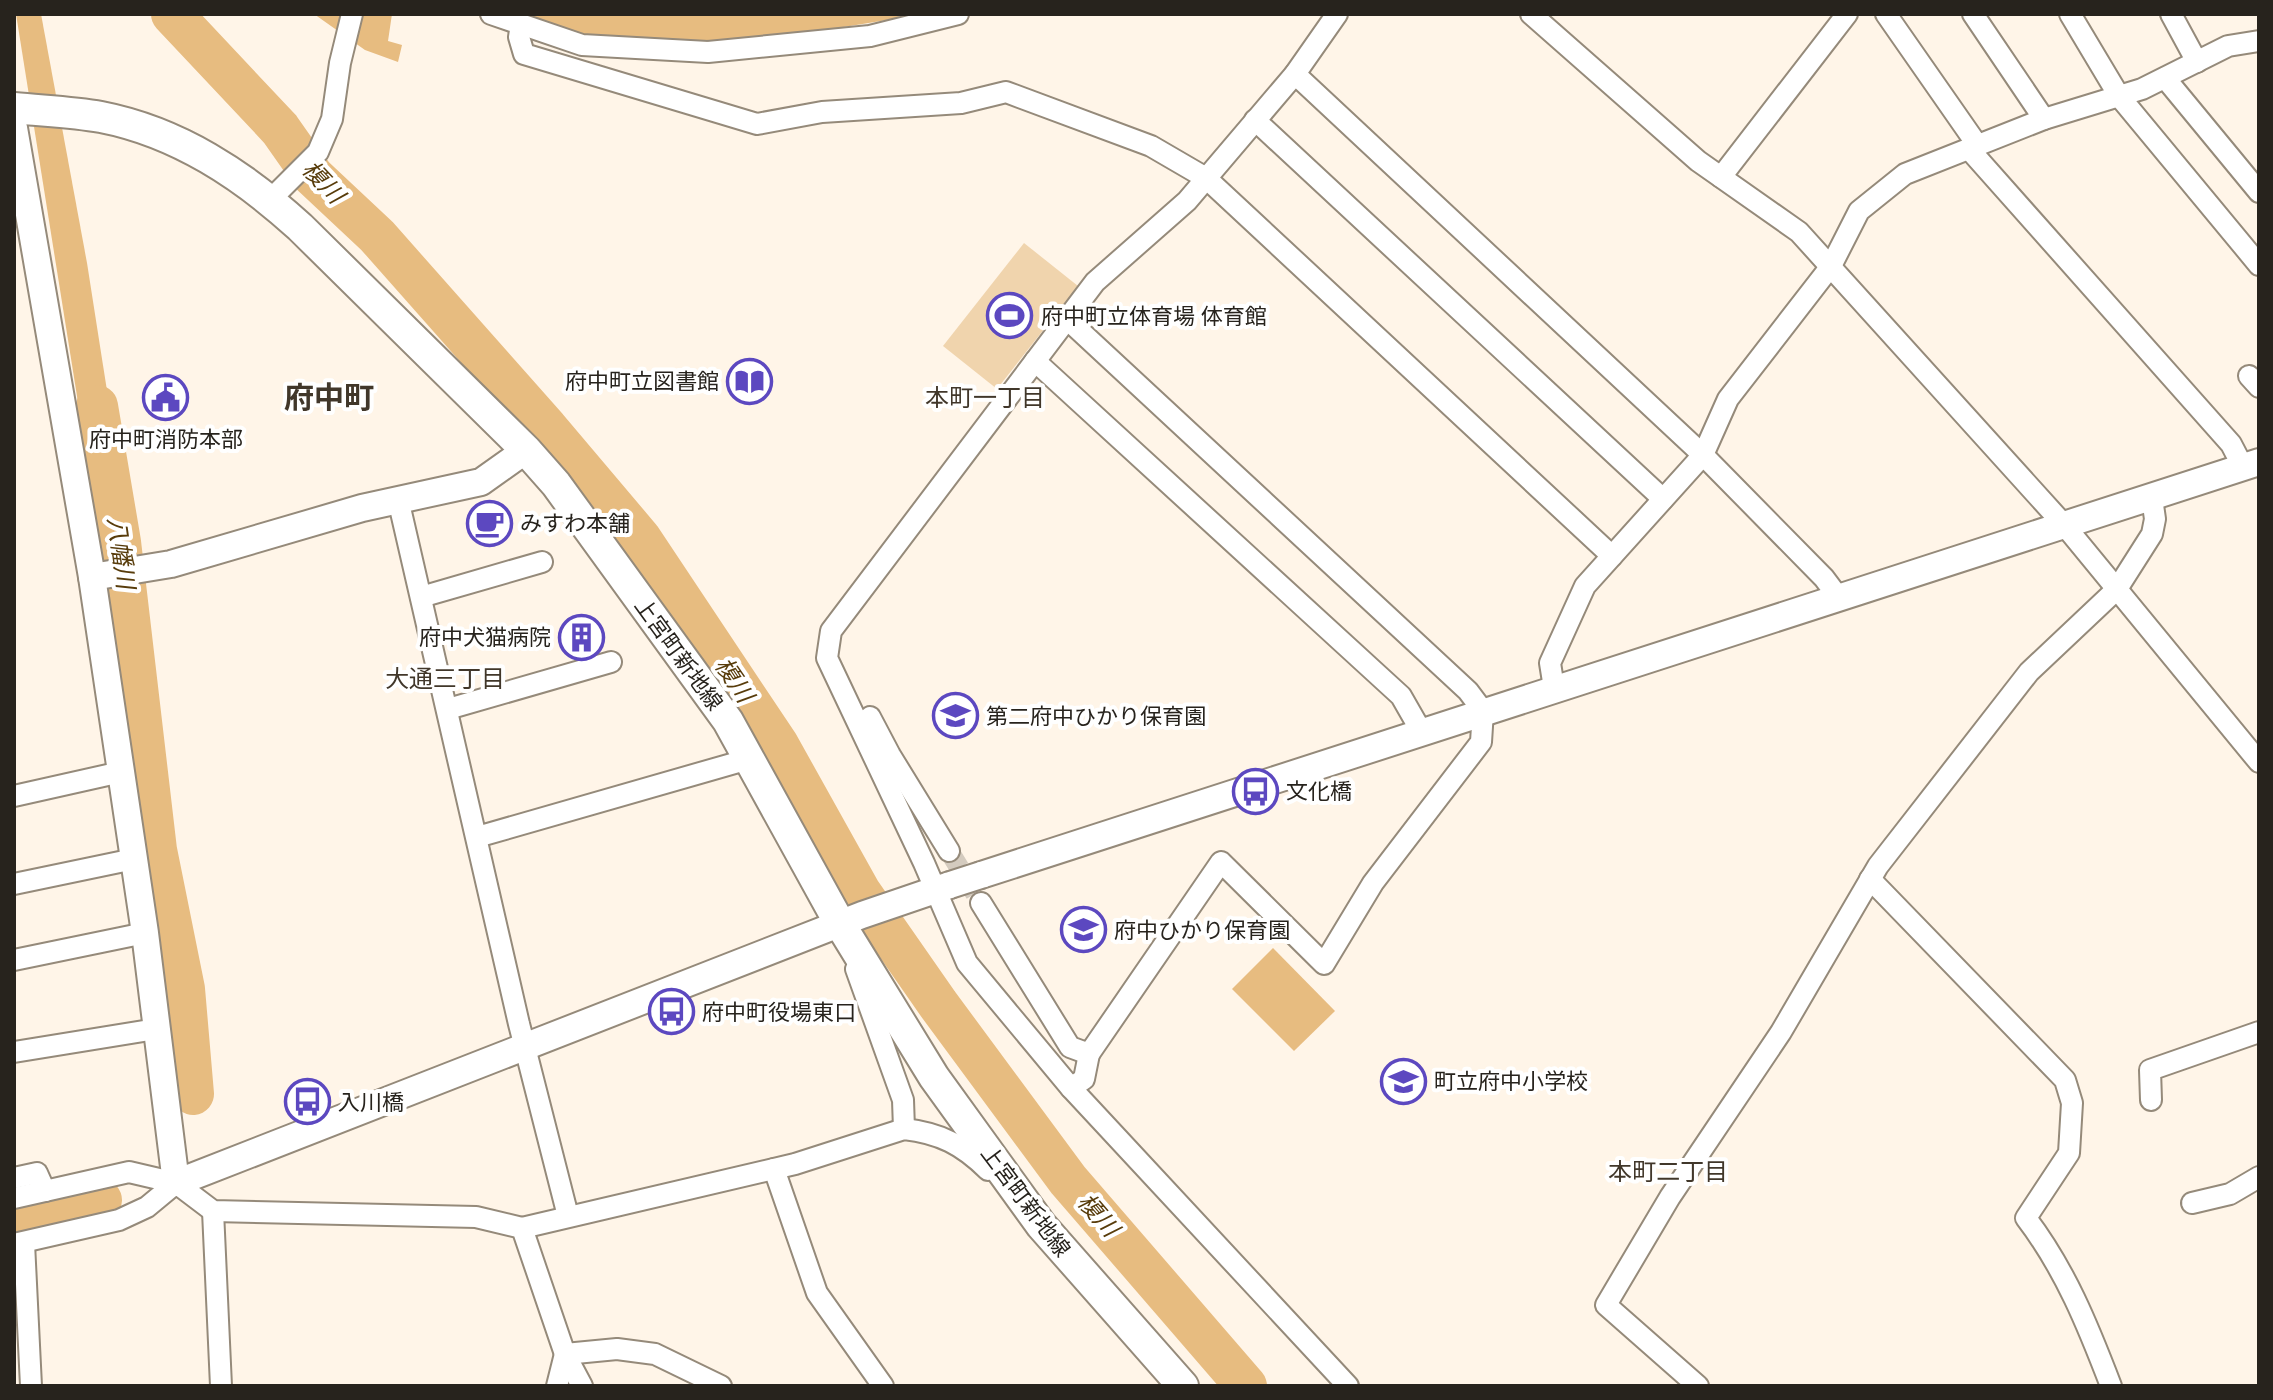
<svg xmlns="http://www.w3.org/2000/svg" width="2273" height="1400" viewBox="0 0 2273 1400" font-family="Lato,'Noto Sans JP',sans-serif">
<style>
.green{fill:#f0d4ad}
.water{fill:#e7bc80}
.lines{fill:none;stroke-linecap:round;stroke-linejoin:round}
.river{stroke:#e7bc80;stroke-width:42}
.minor-tunnel{stroke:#d4cbbf;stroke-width:20;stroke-dasharray:20 10;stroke-linecap:butt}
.minor-casing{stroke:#958a7a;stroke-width:24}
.tertiary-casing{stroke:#958a7a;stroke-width:30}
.secondary-casing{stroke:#958a7a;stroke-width:34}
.minor{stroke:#fff;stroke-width:20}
.tertiary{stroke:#fff;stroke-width:26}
.secondary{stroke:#fff;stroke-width:30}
.tertiary-bridge-casing{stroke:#958a7a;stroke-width:30;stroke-linecap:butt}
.tertiary-bridge{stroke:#fff;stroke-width:26}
.labels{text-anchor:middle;stroke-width:8;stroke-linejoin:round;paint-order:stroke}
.poi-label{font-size:22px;fill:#27231d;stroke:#fff;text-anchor:start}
.street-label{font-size:22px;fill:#27231d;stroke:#fff}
.water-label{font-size:24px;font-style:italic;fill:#583c0b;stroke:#fff}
.neighbourhood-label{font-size:24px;fill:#41372a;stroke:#fff}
.district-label{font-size:30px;font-weight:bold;fill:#41372a;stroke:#fff}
</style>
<rect width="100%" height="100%" fill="#fff5e8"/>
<polygon class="green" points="1024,243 1078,286 997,389 943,346"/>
<g class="water">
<polygon points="16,14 41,14 87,263 118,461 88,465"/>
<polygon points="314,14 392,14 388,41 402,45 398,62 365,50"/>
<polygon points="517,14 906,14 893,19 764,40 684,45 580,37"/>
<polygon points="1273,948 1335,1011 1294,1051 1232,989"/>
</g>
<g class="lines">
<g class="river">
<polyline points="172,14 280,129 313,176 377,236 547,428 640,538 778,745 860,892 938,1004 1068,1180 1246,1386"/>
<polyline points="97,406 120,542 156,850 184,989 193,1094"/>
<polyline points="14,1222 70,1211 101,1200"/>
</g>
<polyline class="minor-tunnel" points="949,851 981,903"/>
<defs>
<g id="minor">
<polyline points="491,14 582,45 708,52 870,36 958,14"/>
<polyline points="1531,14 1698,161 1799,232 2065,526 2259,762"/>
<polyline points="1886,14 1978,146"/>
<polyline points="1973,14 2044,119"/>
<polyline points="2070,14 2119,96 2259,265"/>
<polyline points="2171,14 2197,62"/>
<polyline points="521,24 519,37 524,54 757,124 822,112 961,103 1006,92 1151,146 1206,178 1612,556"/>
<polyline points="1295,74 1703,455 1824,578 1839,598"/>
<polyline points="2165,78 2259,192"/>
<polyline points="1255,120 1663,499"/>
<polyline points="1969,149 2231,444 2243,467"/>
<polyline points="1721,177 1847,14"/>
<polyline points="270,200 318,152 332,119 340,63 352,14"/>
<polyline points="1035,361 1401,696 1421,731"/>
<polyline points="2249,376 2259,387"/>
<polyline points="398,499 519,1024 568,1216"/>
<polyline points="421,597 542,562"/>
<polyline points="1554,688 1550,663 1585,586 1703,455 1728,399 1831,266 1859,211 1905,174 2044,119 2142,89 2228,46 2259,41"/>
<polyline points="448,709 611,662"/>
<polyline points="870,717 890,755 949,851"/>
<polyline points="14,796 121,772"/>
<polyline points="477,837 749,759"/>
<path d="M1870,879L2065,1080L2072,1103L2069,1153L2026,1218C2065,1269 2088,1326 2111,1386"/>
<polyline points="14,884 134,859"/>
<polyline points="981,903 1070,1047 1089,1054 1221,862 1324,964 1373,883 1481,742 1483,711 1468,691 1067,319"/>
<polyline points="14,960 145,933"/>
<polyline points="856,969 903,1100 904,1129"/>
<polyline points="14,1052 156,1029"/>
<polyline points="1089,1054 1084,1079 1071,1088 967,963 924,863 827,658 831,631 1095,282 1187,201 1295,74 1337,14"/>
<polyline points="1071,1088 1348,1386"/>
<polyline points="2151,1100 2150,1070 2259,1032"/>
<polyline points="774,1169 817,1293 883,1386"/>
<polyline points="14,1178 37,1173 45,1191"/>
<polyline points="14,1198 129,1172 176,1183 213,1211 476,1217 522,1228 565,1354 582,1386"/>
<polyline points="2192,1203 2230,1194 2259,1177"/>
<polyline points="213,1211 221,1386"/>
<path d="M522,1228L795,1164L904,1129C940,1133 963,1145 988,1170"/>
<polyline points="24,1243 31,1386"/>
<polyline points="14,1244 119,1220 147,1207 176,1183"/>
<polyline points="565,1354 617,1349 655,1354 721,1386"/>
<polyline points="557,1386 565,1354"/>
<polyline points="1698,1386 1606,1305 1670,1197 1781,1032 1878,866 2029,672 2117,589 2152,534 2155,519 2152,498"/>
</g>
<g id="tertiary">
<polyline points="14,128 92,577 145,933 176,1183 862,915 950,885"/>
<polyline points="92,577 171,564 362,508 481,482 526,450"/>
<polyline points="981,875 2259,462"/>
</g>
<path id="secondary" d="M14,108C43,111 72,112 101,117C178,132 243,175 300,227L526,450L556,484L728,721L840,924L934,1077L1041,1225L1183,1386"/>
</defs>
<use href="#minor" class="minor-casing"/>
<use href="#tertiary" class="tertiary-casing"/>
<use href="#secondary" class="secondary-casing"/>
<use href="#minor" class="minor"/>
<use href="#tertiary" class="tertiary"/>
<use href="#secondary" class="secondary"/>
<defs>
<polyline id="tertiary-bridge" points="950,885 981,875"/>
</defs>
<use href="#tertiary-bridge" class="tertiary-bridge-casing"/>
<use href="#tertiary-bridge" class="tertiary-bridge"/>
</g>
<defs>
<symbol id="stadium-ring" viewBox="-11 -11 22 22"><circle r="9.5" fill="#fff" stroke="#5c48c0" stroke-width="1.5"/><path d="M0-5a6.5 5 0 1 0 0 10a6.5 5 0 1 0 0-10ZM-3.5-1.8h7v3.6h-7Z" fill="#5c48c0"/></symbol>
<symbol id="library-ring" viewBox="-11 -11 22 22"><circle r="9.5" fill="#fff" stroke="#5c48c0" stroke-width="1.5"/><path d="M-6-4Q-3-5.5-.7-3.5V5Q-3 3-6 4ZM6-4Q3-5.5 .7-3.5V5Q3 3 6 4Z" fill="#5c48c0"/></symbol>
<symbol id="civic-ring" viewBox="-11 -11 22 22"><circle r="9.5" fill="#fff" stroke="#5c48c0" stroke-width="1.5"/><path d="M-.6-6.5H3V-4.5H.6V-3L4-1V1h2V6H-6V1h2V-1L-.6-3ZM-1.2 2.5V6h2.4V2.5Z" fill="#5c48c0"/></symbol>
<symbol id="cafe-ring" viewBox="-11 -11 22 22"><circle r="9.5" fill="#fff" stroke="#5c48c0" stroke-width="1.5"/><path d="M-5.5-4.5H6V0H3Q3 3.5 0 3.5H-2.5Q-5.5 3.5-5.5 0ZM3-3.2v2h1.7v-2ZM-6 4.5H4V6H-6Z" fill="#5c48c0"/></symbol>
<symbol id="building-ring" viewBox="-11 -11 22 22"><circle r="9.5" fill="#fff" stroke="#5c48c0" stroke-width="1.5"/><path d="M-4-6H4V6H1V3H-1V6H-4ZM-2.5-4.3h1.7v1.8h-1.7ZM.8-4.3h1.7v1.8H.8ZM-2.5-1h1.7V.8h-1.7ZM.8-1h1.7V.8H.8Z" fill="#5c48c0"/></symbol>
<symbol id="school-ring" viewBox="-11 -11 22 22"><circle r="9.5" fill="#fff" stroke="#5c48c0" stroke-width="1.5"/><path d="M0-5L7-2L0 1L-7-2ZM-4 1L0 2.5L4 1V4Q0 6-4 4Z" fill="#5c48c0"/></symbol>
<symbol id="bus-ring" viewBox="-11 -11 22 22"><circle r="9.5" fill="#fff" stroke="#5c48c0" stroke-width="1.5"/><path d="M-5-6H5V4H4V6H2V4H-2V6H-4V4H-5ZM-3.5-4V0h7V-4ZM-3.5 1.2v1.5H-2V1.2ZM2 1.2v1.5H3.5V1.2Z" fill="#5c48c0"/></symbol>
</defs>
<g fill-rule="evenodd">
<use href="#stadium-ring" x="984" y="290" width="51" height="51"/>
<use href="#library-ring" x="724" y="356" width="51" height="51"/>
<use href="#civic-ring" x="140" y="372" width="51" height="51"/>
<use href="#cafe-ring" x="464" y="498" width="51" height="51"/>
<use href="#building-ring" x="556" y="612" width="51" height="51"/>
<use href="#school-ring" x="930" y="690" width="51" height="51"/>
<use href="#bus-ring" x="1230" y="766" width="51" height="51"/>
<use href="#school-ring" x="1058" y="904" width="51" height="51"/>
<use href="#bus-ring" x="646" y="986" width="51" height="51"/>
<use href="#school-ring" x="1378" y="1056" width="51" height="51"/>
<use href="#bus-ring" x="282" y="1076" width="51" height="51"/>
</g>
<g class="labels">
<g class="poi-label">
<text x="1041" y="324">府中町立体育場 体育館</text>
<text x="719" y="389" text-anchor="end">府中町立図書館</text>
<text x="166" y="447" text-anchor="middle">府中町消防本部</text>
<text x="520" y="531">みすわ本舗</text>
<text x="551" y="645" text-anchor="end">府中犬猫病院</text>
<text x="986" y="724">第二府中ひかり保育園</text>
<text x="1286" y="799">文化橋</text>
<text x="1114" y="938">府中ひかり保育園</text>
<text x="702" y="1020">府中町役場東口</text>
<text x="1434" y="1089">町立府中小学校</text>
<text x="338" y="1110">入川橋</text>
</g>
<g class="street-label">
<text transform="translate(679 654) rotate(54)" y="8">上宮町新地線</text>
<text transform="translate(1026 1201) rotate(53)" y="8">上宮町新地線</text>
</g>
<g class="water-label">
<text transform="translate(323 182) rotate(47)" y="8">榎川</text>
<text transform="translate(121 553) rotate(82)" y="8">八幡川</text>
<text transform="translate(734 680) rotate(56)" y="8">榎川</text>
<text transform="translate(1098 1215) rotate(49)" y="8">榎川</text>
</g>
<g class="neighbourhood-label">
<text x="985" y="406">本町一丁目</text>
<text x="445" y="687">大通三丁目</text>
<text x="1668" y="1180">本町二丁目</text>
</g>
<g class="district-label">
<text x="329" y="408">府中町</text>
</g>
</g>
<rect width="2273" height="1400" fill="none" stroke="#27231d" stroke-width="32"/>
</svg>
